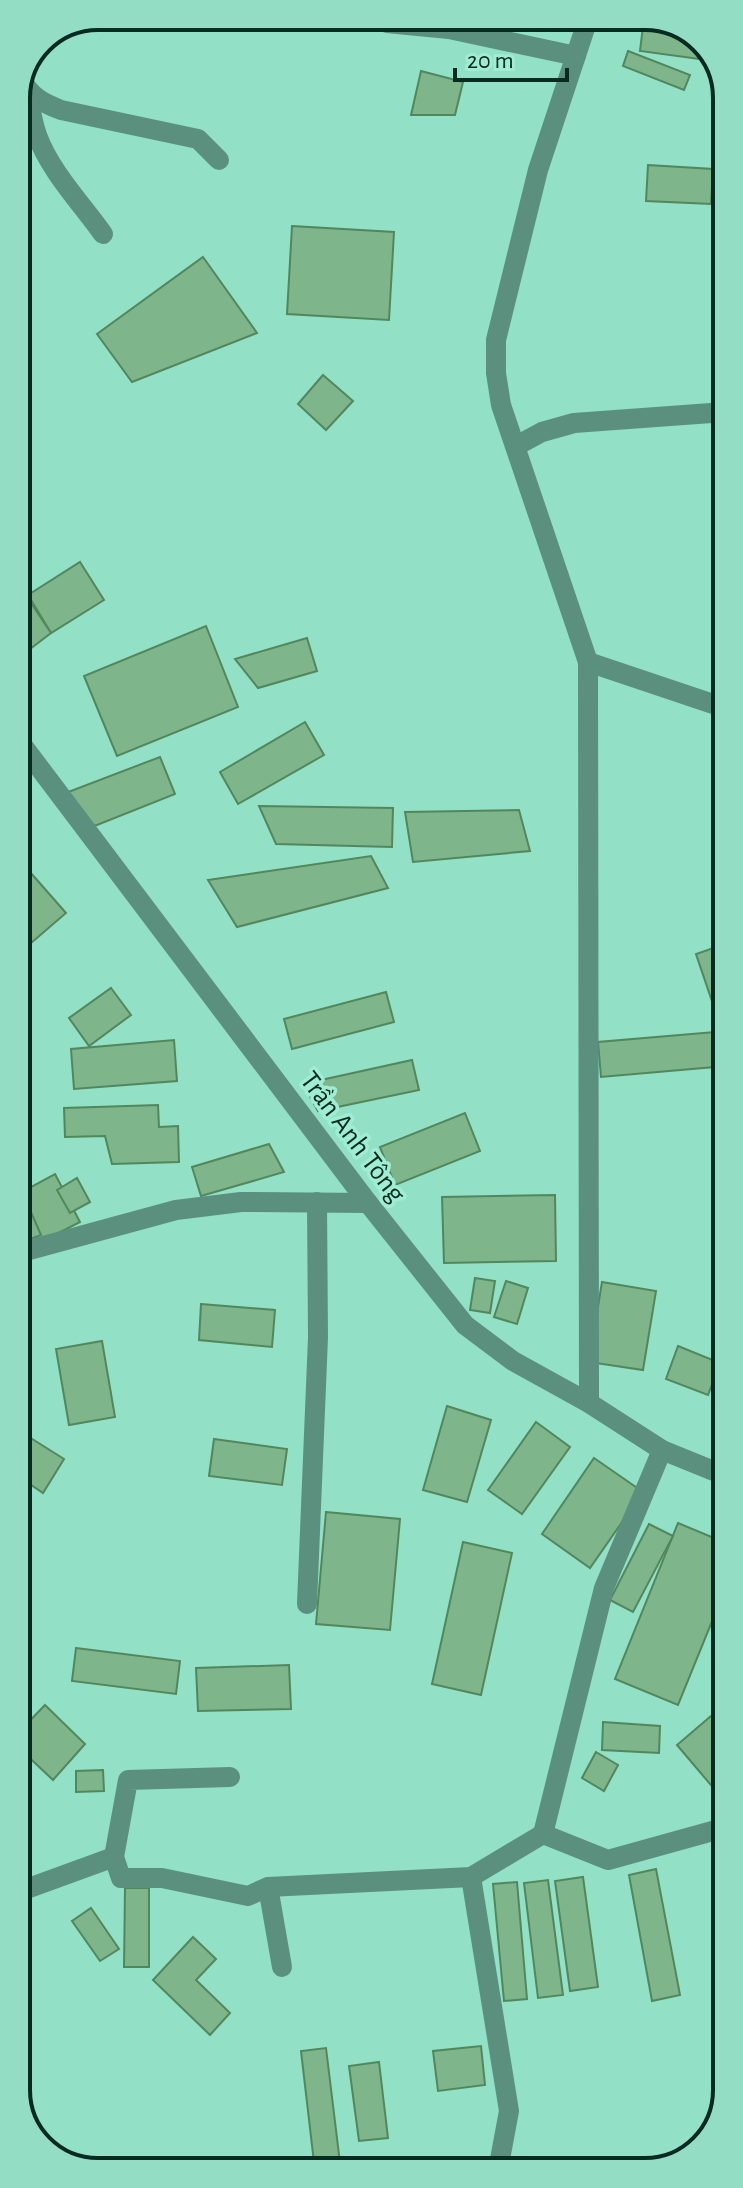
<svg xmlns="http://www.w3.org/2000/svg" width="743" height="2188" viewBox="0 0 743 2188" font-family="'Alegreya Sans',sans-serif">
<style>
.building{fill:#7fb58a;stroke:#52875e;stroke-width:2}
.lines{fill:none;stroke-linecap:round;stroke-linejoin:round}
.minor{stroke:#5a907d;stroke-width:20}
.tertiary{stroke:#5a907d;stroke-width:20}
.labels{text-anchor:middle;stroke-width:7;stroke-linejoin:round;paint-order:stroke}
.street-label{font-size:28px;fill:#082a20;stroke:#9fedd2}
.rim{fill:none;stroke:#082a20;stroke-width:4}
</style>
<rect width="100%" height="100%" fill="#92e0c5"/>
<g class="building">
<polygon points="193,16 227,16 226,28 193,26"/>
<polygon points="643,26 690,32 699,36 714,61 640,51"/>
<polygon points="628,51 690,75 684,90 623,66"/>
<polygon points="421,71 463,82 455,115 411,115"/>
<polygon points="648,165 713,169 711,204 646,201"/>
<polygon points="292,226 394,232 389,320 287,314"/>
<polygon points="203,257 257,333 132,382 97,334"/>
<polygon points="16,358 23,358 22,505 17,505"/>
<polygon points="323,375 353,401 326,430 298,404"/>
<polygon points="80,562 104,600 51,633 28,595"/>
<polygon points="17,582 51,633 17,659"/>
<polygon points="206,626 238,707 117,756 84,676"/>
<polygon points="307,638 317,671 258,688 235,659"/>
<polygon points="305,722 324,755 238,804 220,772"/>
<polygon points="160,757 175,794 87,829 63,794"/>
<polygon points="259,806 393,808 392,847 276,844"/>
<polygon points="519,810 530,851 413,862 405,812"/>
<polygon points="371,856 388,888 237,927 208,880"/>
<polygon points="30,872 66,913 23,950 17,944 17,883"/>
<polygon points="725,944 726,1007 715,1010 696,954"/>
<polygon points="111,988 131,1015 89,1046 69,1018"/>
<polygon points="386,992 394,1022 292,1049 284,1019"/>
<polygon points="726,1031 726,1066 601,1077 598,1042"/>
<polygon points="174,1040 177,1081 74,1089 71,1049"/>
<polygon points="412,1060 419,1090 318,1111 303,1084"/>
<polygon points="158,1105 159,1127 178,1126 179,1162 112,1164 105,1136 65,1137 64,1108"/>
<polygon points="465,1113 480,1151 395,1185 380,1147"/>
<polygon points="269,1144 284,1172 201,1196 192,1167"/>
<polygon points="55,1174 80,1222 39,1243 18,1201 18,1194"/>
<polygon points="77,1178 90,1202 70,1213 57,1190"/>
<polygon points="555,1195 556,1261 444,1263 442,1197"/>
<polygon points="27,1203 41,1235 20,1243 18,1237 18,1207"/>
<polygon points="475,1278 495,1281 490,1313 470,1310"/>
<polygon points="506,1281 528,1288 517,1324 494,1317"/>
<polygon points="602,1282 656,1291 643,1370 589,1362"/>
<polygon points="201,1304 275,1310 272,1347 199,1340"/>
<polygon points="102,1341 115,1417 69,1425 56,1349"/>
<polygon points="678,1346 720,1363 708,1395 666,1379"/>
<polygon points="447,1406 491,1420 467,1502 423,1490"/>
<polygon points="536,1422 570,1447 522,1514 488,1490"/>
<polygon points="18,1430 64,1459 43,1493 18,1476"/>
<polygon points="214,1439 287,1449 282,1485 209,1476"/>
<polygon points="594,1458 643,1492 590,1568 542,1534"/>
<polygon points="326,1512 400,1519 390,1630 316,1624"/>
<polygon points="678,1523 726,1543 726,1587 678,1705 615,1679"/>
<polygon points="649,1524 673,1536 633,1612 610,1600"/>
<polygon points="463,1542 512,1553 481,1695 432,1684"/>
<polygon points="76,1648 180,1661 176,1694 72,1681"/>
<polygon points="289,1665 291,1709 198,1711 196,1668"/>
<polygon points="45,1705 85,1744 53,1780 18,1747 18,1733"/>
<polygon points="718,1710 726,1720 727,1804 677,1745"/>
<polygon points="603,1722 660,1726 659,1753 602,1750"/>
<polygon points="596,1752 618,1765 604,1791 582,1778"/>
<polygon points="103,1770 104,1791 76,1792 76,1771"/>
<polygon points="656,1869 680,1995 652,2001 629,1875"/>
<polygon points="583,1877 598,1987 570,1991 555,1881"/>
<polygon points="548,1880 563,1995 538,1998 524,1883"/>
<polygon points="517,1882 527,1999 504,2001 493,1884"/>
<polygon points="125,1888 149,1888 149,1967 124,1967"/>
<polygon points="91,1908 119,1949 100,1961 72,1921"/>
<polygon points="193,1937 216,1959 196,1980 230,2013 210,2035 153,1980"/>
<polygon points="481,2046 485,2085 438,2091 433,2051"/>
<polygon points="326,2048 341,2171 315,2171 301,2051"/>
<polygon points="379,2062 388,2138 359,2141 349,2066"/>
</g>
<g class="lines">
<g class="minor">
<polyline points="387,23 449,29 576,56"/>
<path d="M22,80C31,97 43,103 61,110L198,139L219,160"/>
<path d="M28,92C30,107 32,121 37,135C50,171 81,203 103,234"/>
<polyline points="516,446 542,432 574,423 725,412"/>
<polyline points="588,662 725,708"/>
<polyline points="18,1253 176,1210 241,1202 368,1203"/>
<polyline points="589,1403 588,662 501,405 496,373 496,340 538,170 589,16"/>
<polyline points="307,1604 318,1337 317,1202"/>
<polyline points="230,1777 128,1780 114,1857 121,1878 162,1878 248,1896 268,1887 471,1877 543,1834 608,1860 727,1827"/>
<polyline points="543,1834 604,1588 662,1450"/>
<polyline points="471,1877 509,2111 498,2170"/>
<polyline points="268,1887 282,1967"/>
<polyline points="18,1892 114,1857"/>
</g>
<polyline class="tertiary" points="17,738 368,1203 465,1325 513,1361 589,1403 662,1450 726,1476"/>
</g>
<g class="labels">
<g class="street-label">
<text transform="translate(354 1136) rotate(53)" y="10">Trần Anh Tông</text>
</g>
</g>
<path d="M0 0H743V2188H0ZM98 30H645A68 68 0 0 1 713 98V2090A68 68 0 0 1 645 2158H98A68 68 0 0 1 30 2090V98A68 68 0 0 1 98 30Z" fill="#93ddc4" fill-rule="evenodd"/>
<path class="rim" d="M98 30H645A68 68 0 0 1 713 98V2090A68 68 0 0 1 645 2158H98A68 68 0 0 1 30 2090V98A68 68 0 0 1 98 30Z"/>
<path d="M455 68v12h112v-12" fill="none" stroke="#082a20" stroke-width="4"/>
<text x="467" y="68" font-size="24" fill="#082a20" stroke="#9fedd2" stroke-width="6" paint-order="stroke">20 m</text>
</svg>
